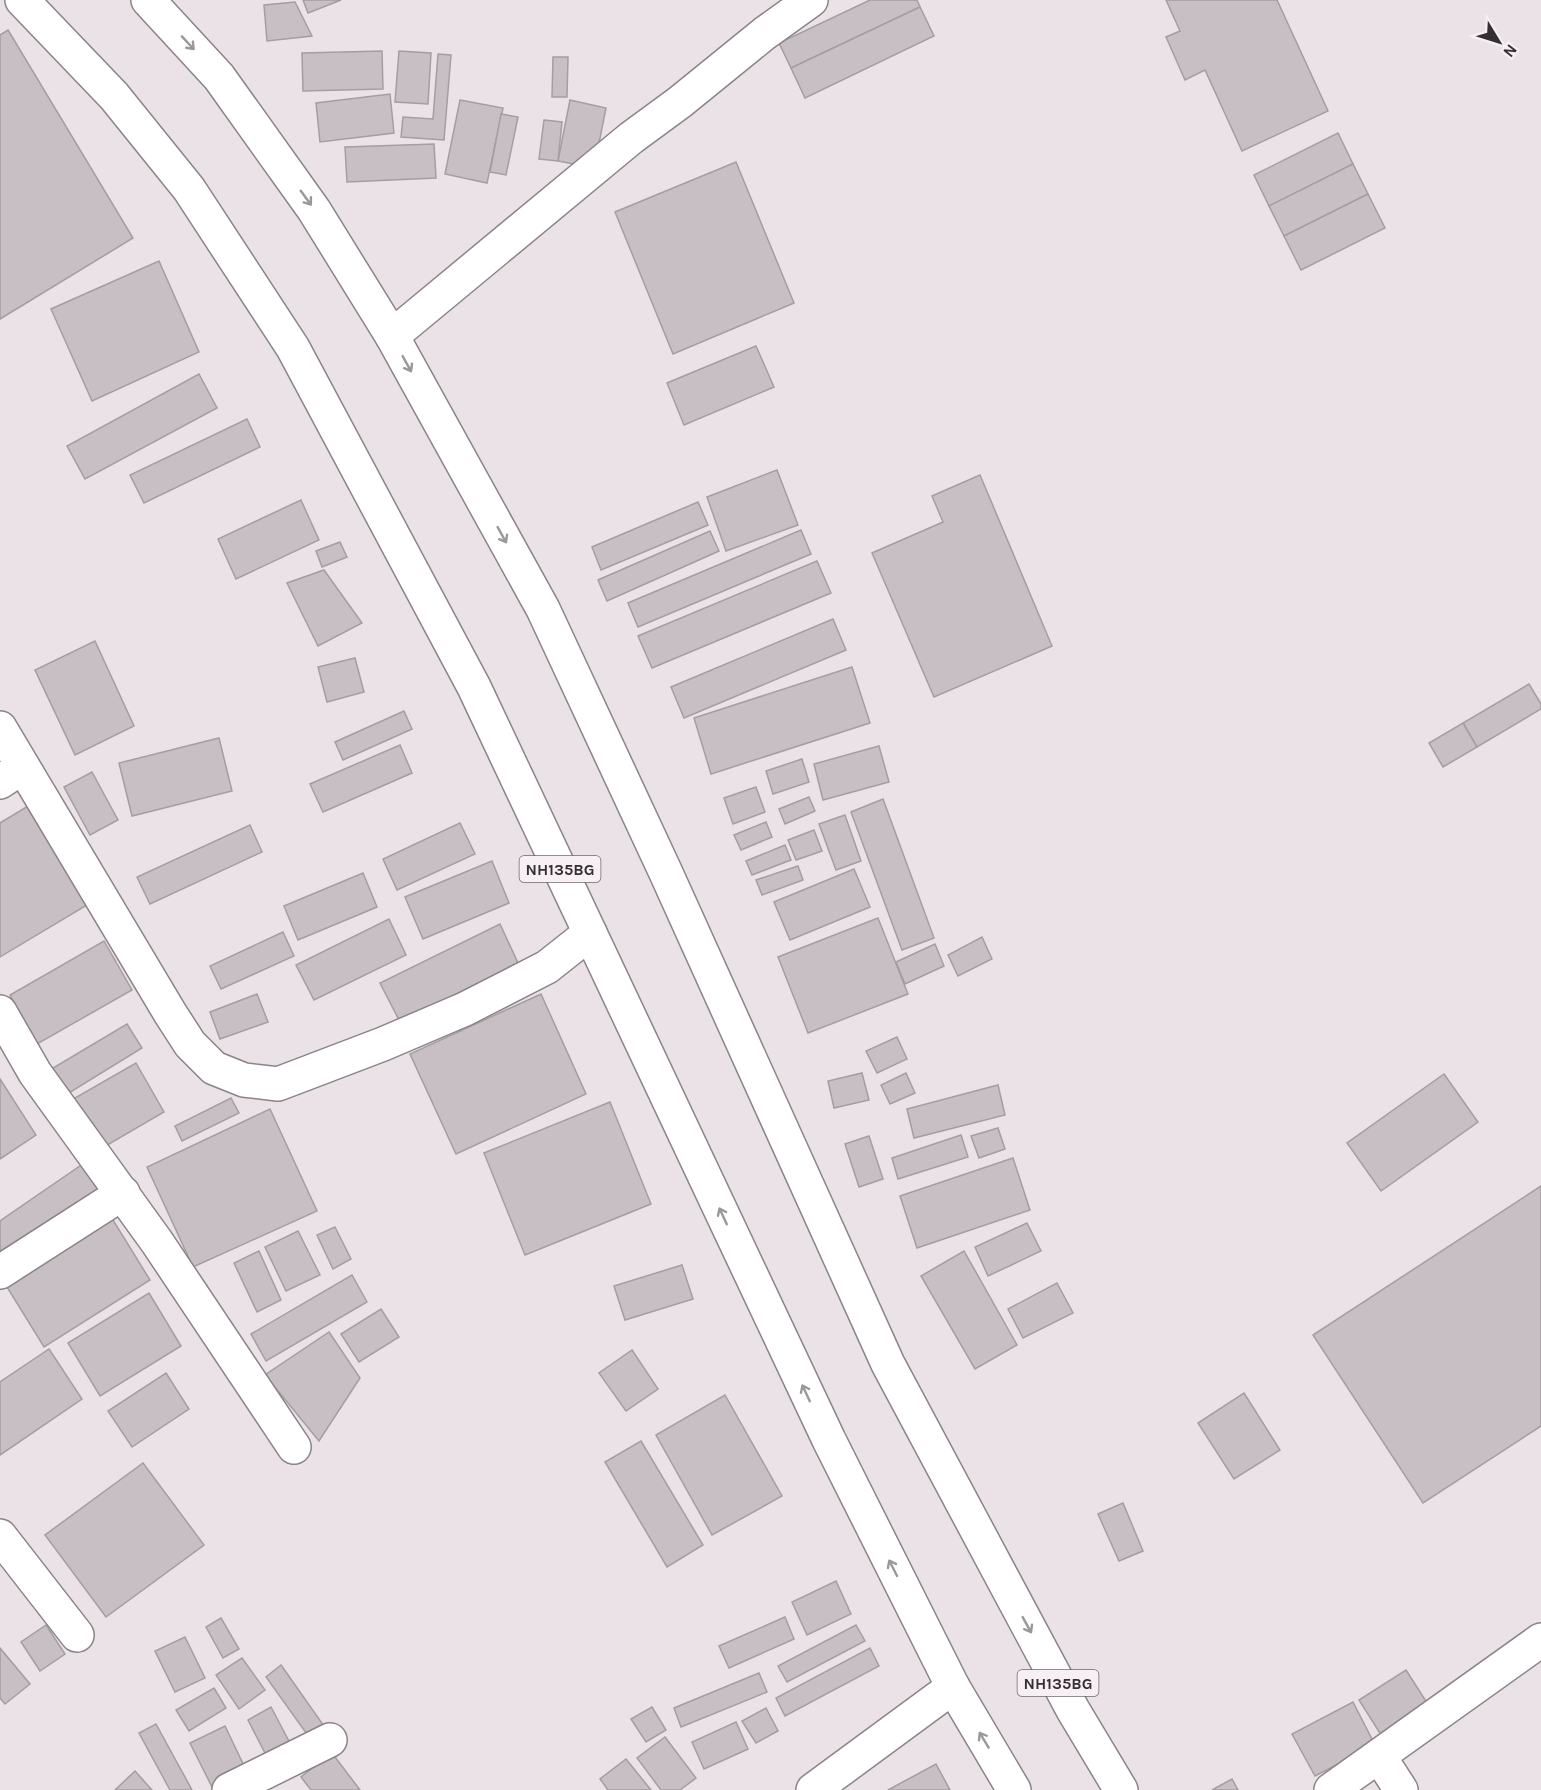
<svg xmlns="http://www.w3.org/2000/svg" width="1541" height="1790" viewBox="0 0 1541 1790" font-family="Karla,sans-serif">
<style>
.building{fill:#c8bfc4;stroke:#a59da1;stroke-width:1.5}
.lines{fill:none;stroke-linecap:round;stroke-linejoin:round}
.street-casing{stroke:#8b8388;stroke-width:36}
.highway-casing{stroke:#8b8388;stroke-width:36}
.street{stroke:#fff;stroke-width:33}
.highway{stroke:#fff;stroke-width:33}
.oneway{stroke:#9a9898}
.labels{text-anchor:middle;stroke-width:4.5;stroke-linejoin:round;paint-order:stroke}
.shield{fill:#f8eff4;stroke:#6f696c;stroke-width:1.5}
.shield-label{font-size:16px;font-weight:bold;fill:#343032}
</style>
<rect width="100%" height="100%" fill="#ebe2e7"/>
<g class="building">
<polygon points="303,0 341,0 308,13"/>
<polygon points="870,0 917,0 920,7 791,68 779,43"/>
<polygon points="1166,0 1277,0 1328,111 1242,151 1205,70 1185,80 1166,37 1180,31"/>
<polygon points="295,2 312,36 267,41 264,5"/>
<polygon points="920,7 934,36 805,98 791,68"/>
<polygon points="8,30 133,238 0,319 0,35"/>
<polygon points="382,51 383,89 303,91 302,53"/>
<polygon points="399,51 431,53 428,104 395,102"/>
<polygon points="438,54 451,55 444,140 401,137 403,117 433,119"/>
<polygon points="553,57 568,57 567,97 552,97"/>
<polygon points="390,94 394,133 320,142 316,103"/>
<polygon points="460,100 503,108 487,183 445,174"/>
<polygon points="570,100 606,108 594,168 558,161"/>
<polygon points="501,114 518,117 506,175 490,172"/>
<polygon points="544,120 562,122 558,161 539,159"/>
<polygon points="1338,133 1353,164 1269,206 1254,175"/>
<polygon points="434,144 436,178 347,182 345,147"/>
<polygon points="736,162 794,303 673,354 615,212"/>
<polygon points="1353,164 1368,194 1284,236 1269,206"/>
<polygon points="1368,194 1385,228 1301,270 1284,236"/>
<polygon points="159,261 199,352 92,401 51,309"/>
<polygon points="756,346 774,387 684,425 667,383"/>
<polygon points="199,374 217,408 85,479 67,446"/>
<polygon points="247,419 260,447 144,503 130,475"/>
<polygon points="777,470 798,525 726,551 707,497"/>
<polygon points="980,475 1052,646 934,697 872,553 943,522 932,496"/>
<polygon points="301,500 319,540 236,579 218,539"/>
<polygon points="698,502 708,525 601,570 592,547"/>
<polygon points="801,530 811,554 638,627 628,603"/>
<polygon points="710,531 719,551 607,601 598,580"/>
<polygon points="340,542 347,557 322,567 316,551"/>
<polygon points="817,561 831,593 652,668 638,636"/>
<polygon points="324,570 362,623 318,646 287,583"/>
<polygon points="833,619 846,650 684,718 671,687"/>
<polygon points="95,641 134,726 75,755 35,670"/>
<polygon points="355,658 364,692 327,702 318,667"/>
<polygon points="852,667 870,723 711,774 694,718"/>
<polygon points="1529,684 1541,704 1541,709 1477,747 1463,723"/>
<polygon points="404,711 412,729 343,760 335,742"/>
<polygon points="1463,723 1477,747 1443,767 1429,743"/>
<polygon points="219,738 232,791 132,816 119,763"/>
<polygon points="400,745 412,773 323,812 310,784"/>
<polygon points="879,746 889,782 823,800 814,764"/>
<polygon points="802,759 809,782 773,794 766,771"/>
<polygon points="92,772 118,820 90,835 64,787"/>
<polygon points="756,787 765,812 733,824 724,798"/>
<polygon points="809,797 815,811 785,824 779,809"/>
<polygon points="883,799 934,938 902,950 851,812"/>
<polygon points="33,803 92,902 0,957 0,823"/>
<polygon points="845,815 861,861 836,870 819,824"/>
<polygon points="766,822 772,837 741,850 734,835"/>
<polygon points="460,823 475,854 397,890 383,859"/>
<polygon points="250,825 262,852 150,904 137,877"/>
<polygon points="814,830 822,851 796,860 788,840"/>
<polygon points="785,845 791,860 752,875 746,861"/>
<polygon points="492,861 509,903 423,939 405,897"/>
<polygon points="798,866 803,880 762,895 756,880"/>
<polygon points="854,869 870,907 790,940 774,902"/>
<polygon points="363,873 377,907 298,940 284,906"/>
<polygon points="878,918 908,994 808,1033 778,957"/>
<polygon points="389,919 406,955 314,1000 296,965"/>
<polygon points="500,924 518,963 400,1022 380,983"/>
<polygon points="283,932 294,956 221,989 210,966"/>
<polygon points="982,937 992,959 958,976 948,955"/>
<polygon points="104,941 132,990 37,1044 10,995"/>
<polygon points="935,944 944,966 905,984 896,962"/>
<polygon points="257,994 268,1022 220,1039 210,1012"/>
<polygon points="541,994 586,1094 456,1154 410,1054"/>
<polygon points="127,1024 142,1048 64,1096 48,1071"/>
<polygon points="897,1037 907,1059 877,1073 866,1051"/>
<polygon points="136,1063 164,1112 97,1151 68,1102"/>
<polygon points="862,1073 869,1100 834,1108 828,1081"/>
<polygon points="906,1073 915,1093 890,1104 881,1085"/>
<polygon points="1444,1074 1478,1122 1381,1191 1347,1143"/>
<polygon points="0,1079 36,1135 0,1159"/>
<polygon points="998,1085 1005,1115 914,1138 907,1109"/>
<polygon points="231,1098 239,1113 182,1141 175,1126"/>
<polygon points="610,1102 651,1204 525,1255 484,1153"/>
<polygon points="270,1109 317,1211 193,1267 147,1167"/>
<polygon points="998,1128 1005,1149 979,1158 971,1136"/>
<polygon points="961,1135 968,1157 898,1179 892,1158"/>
<polygon points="869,1136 883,1179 859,1187 845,1144"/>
<polygon points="1013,1158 1030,1210 917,1248 900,1196"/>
<polygon points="90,1159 110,1188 6,1260 0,1252 0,1221"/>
<polygon points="1541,1186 1541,1426 1423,1503 1313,1335"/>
<polygon points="108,1212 150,1280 44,1347 2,1279"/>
<polygon points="1027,1223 1041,1251 988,1276 975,1247"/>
<polygon points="335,1227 351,1259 333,1269 317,1235"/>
<polygon points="298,1231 320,1275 286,1291 265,1247"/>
<polygon points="259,1251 281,1300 257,1312 234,1263"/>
<polygon points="964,1251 1017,1345 975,1369 921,1276"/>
<polygon points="682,1265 693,1299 625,1320 614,1286"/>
<polygon points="352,1275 367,1302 266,1361 251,1334"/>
<polygon points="1057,1283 1073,1313 1023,1338 1008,1309"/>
<polygon points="149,1293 181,1346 100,1396 68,1343"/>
<polygon points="381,1309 399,1337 359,1362 341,1334"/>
<polygon points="329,1332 360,1378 319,1441 265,1375"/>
<polygon points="49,1349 82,1399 0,1455 0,1382"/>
<polygon points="632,1350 658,1389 626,1411 599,1373"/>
<polygon points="166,1373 189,1409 132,1447 108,1411"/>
<polygon points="1244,1393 1280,1450 1234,1479 1198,1423"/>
<polygon points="725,1395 782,1496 712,1535 656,1435"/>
<polygon points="641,1441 703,1545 667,1567 605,1462"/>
<polygon points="143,1463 204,1545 106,1617 45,1535"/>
<polygon points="1123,1503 1143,1551 1119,1561 1098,1514"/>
<polygon points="836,1581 851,1614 807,1635 792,1602"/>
<polygon points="785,1617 794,1639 729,1668 719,1646"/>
<polygon points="221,1618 239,1649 223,1658 206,1627"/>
<polygon points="46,1625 65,1654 40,1671 21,1642"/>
<polygon points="856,1625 865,1641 787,1682 778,1666"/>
<polygon points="185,1637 205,1678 175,1692 155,1651"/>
<polygon points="0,1648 30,1684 5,1704 0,1698"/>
<polygon points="870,1648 879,1666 785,1716 776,1698"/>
<polygon points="242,1658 265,1690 239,1709 216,1675"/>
<polygon points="281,1665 324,1726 309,1737 266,1677"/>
<polygon points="1406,1670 1431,1709 1383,1738 1359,1700"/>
<polygon points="759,1673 767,1692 681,1727 674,1708"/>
<polygon points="214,1688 226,1708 189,1731 176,1710"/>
<polygon points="1353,1702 1375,1745 1315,1776 1292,1734"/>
<polygon points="271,1707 292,1747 268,1759 248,1720"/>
<polygon points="652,1707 666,1730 646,1742 631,1719"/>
<polygon points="766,1708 778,1731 756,1743 742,1721"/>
<polygon points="736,1722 748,1749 704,1769 692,1742"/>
<polygon points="156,1724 192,1790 170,1790 139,1733"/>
<polygon points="225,1726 246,1770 212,1787 190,1743"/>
<polygon points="665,1737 696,1778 680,1790 661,1790 637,1758"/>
<polygon points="332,1753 360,1790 311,1790 301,1777"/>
<polygon points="626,1759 651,1790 608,1790 600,1779"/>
<polygon points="936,1764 950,1790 888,1790"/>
<polygon points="135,1771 152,1790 115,1790"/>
<polygon points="1232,1779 1238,1790 1212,1790"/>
</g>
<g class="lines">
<defs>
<g id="street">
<polyline points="392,336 631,138 680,102 765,33 811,0"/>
<polyline points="0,728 170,1013 190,1044 214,1068 244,1080 278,1084 383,1044 465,1009 547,967 590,933"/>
<polyline points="0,782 23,767"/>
<polyline points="0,1012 35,1073 157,1242 294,1447"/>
<polyline points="0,1272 123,1193"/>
<polyline points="0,1536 77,1635"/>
<polyline points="1379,1756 1401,1790"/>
<polyline points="229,1790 330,1740"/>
<polyline points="813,1790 953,1687"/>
<polyline points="1331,1790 1541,1640"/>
</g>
<g id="highway">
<polyline points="22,0 114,96 189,189 293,348 474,687 829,1440 953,1687 1014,1790"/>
<polyline points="148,0 219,77 314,210 392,336 543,609 666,873 888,1364 1073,1710 1121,1790"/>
</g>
</defs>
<use href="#street" class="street-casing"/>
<use href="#highway" class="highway-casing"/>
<use href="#street" class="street"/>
<use href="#highway" class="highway"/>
</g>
<defs><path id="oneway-shaft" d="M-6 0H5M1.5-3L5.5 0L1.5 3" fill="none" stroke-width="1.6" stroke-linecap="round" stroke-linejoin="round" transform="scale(1.5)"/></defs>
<g class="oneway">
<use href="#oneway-shaft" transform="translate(188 43) rotate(47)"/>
<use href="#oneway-shaft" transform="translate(306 198) rotate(54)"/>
<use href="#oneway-shaft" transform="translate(407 364) rotate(61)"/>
<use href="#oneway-shaft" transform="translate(502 535) rotate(61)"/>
<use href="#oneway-shaft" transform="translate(723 1216) rotate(-115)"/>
<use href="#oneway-shaft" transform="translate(806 1393) rotate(-115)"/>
<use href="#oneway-shaft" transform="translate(893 1568) rotate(-117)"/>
<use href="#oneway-shaft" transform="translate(1027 1625) rotate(61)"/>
<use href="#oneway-shaft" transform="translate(984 1740) rotate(-121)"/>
</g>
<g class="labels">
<g class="shield">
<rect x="519.5" y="856" width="81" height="26" rx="4.5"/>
<rect x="1017.5" y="1670" width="81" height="26" rx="4.5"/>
</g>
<g class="shield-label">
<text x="560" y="875">NH135BG</text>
<text x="1058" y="1689">NH135BG</text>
</g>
</g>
<g transform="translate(1499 42) rotate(128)" stroke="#f8eff4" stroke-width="4.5" paint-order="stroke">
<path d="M0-4.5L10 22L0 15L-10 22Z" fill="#343032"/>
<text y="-9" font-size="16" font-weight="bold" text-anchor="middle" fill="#343032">N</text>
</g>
</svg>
